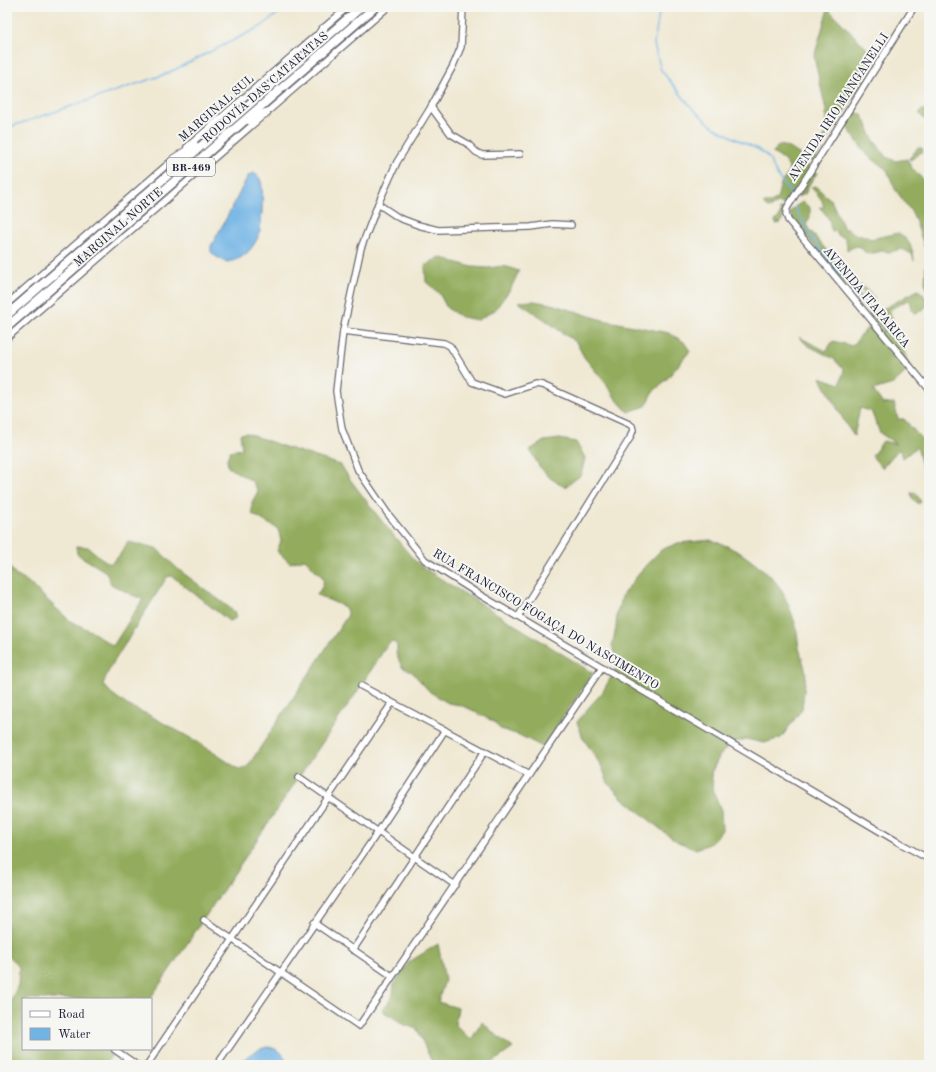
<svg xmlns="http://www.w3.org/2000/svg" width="936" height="1072" viewBox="0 0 936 1072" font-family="'Old Standard TT',serif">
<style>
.forest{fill:#92ab5c;stroke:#5a664c}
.water{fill:#70b3e5;stroke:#496a90}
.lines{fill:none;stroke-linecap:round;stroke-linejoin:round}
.stream{stroke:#70b3e5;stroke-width:1.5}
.minor-casing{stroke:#6a6770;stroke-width:8}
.highway-casing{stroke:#6a6770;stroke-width:10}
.minor{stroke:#fff;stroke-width:5.5}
.highway{stroke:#fff;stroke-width:8}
.labels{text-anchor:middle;stroke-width:4;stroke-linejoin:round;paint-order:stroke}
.shield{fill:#f6f6f2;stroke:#626272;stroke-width:1}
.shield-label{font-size:11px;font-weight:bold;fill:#22223b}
.street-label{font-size:12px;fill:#22223b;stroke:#f6f6f2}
</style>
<rect width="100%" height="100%" fill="#f6f6f2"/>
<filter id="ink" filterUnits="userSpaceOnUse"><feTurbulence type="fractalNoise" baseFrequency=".025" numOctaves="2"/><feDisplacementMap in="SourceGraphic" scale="8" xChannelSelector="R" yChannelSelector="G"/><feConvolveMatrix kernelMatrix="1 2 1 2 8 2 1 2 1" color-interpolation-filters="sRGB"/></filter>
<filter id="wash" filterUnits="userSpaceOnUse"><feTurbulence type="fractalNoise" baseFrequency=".012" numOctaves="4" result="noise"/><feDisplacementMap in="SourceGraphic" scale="16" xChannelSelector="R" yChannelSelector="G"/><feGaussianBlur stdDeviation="0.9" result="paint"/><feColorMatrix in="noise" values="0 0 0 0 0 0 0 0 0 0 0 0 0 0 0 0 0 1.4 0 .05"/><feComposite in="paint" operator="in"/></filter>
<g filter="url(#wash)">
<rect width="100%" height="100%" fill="#efe8d2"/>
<g class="forest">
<polygon points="828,9 877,59 813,162 810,161 825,136 826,110 814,57"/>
<polygon points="929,107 928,112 929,123 922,117 919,113 922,110 926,110"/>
<polygon points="852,111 862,115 866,122 871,136 886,157 896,161 907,159 911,167 929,186 929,295 925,283 927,254 913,214 895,189 887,170 866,154 844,123"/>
<path d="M780,145C788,147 797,152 804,158L805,164L809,167L811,174L815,172L817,173L810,183L805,194L798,197L801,191L800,189L789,203L785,204L778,203L772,207L767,208L764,205V203H771L777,199L781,183L788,174L789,168L786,162L773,153L778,146Z"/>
<path d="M918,148H922L923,150L922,153L921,152C917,155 914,157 911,160L909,159L910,157L913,154L914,152H917L916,149Z"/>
<path d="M815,186L831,200L844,229H848C858,236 855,235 867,236L870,239L890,235L898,233C909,239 913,248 914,261L912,254L904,250L900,249L891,252L882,251L869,254L865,252L859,246C854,246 851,249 847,250V246L845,238L837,235V231L833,232C829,227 831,223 828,218C826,214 822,210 819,207L823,208C825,200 816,194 811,187Z"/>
<path d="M803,202L810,208V217L806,225L827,251L831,258L844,270L849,276L853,285L863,300L875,313L888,325L892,332L887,333L898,335L910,368L893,384L873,390L883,404L894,403L898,419H904L924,442L929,452V487L926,481L917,447L903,458L899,449L882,468L872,456L883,441L896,444L880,433L871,411L860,408L854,436L847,426L820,377L840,384L844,370L834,359L807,345L799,337L826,351L833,341L852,346L868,327L884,332L857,298L852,291L840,279L808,238C798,231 793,223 790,212L796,206Z"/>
<polygon points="781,209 784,209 784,213 781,223 776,224 775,221 779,217 781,211 779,210"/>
<polygon points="439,257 455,262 472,267 488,268 504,266 519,271 511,288 495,310 478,320 461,317 447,308 439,293 426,282 425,266"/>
<polygon points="862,285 874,298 874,301 872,302 870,301 860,288 860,286"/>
<path d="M918,290C923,293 926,298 928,303C925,309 921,312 914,313L911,310V302L908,300L889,310L892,318V322C888,319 884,314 883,309Z"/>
<polygon points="534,301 551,304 603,320 669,333 684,342 690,351 666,380 654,391 646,406 628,412 616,399 607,385 584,357 576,342 561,332 547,321 518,302"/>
<polygon points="247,433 282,446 341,465 349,478 384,524 414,560 427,570 465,594 593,673 543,747 519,735 500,729 494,722 470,709 460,705 448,703 430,692 412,672 402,667 396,654 397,650 397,645 392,641 387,645 361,686 299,777 150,999 23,999 23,1049 116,1049 105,1065 7,1065 7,1009 18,985 19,967 7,955 7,566 10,567 15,575 27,581 70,621 91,631 113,646 143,599 132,595 111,584 106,572 77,554 76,546 88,547 101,558 110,564 119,556 128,542 156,548 179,570 234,611 236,618 229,621 172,576 167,577 110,668 103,684 111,693 127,705 149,715 196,741 240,770 248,766 348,615 345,607 317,595 322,587 324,579 305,559 290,563 277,551 281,541 278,529 252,514 252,502 258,491 252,481 228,467 227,459 230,451 242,449 240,434"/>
<polygon points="560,439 576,442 585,458 581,475 565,487 550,478 539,466 530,450 544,441"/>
<polygon points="915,492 921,502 918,504 912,498 911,493"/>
<polygon points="711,540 727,546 742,554 769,574 781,589 789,606 796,626 799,648 806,672 802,709 781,738 764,743 746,739 729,744 719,757 711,773 714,793 721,810 722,830 712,843 696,849 678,842 664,832 621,797 608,783 602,767 583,738 577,722 589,707 602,693 619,663 612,646 616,628 617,612 623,594 646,565 661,550 678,543"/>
<polygon points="438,944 445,980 438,1002 458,1008 455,1024 471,1040 482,1022 496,1035 513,1048 489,1065 446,1065 431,1060 417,1029 405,1025 391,1016 386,1014 382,1009 388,1003 393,995 394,983 409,962"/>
</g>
<g class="water">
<path d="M253,173C257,175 260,177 261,182C264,191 262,228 258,237C255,244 249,252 243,256C238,260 232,261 226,262L215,256L211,252V246L227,217L248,176Z"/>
<path d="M267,1047C278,1048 286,1054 286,1065H238C246,1056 255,1050 267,1047Z"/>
</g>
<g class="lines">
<g class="stream">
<polyline points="660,7 654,44 661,70 692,108 712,126 736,139 758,149 768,157 778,177 789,191 792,198"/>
<polyline points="7,128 166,74 262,26 286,7"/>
<polyline points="795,207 810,235 832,265 850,285 872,313 888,330 888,337"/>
</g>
</g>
</g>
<g filter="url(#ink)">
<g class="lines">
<defs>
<g id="minor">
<polyline points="463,7 461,47 453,66 431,107 397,162 378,204 361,248 343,331 336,391 342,429 358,470 388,514 425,560 477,593 898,842 929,859"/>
<polyline points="914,7 787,208 786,214 788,220 929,389"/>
<polyline points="321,30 348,7"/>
<polyline points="431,107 451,134 468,144 476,152 482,155 520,154"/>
<polyline points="187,147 315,36"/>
<polyline points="378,204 399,218 418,225 438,230 493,228 531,227 552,224 571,225"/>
<polyline points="7,304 176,157"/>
<polyline points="343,331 444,343 450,346 472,382 505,394 535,384 542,385 629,424 632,426 633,430 630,438 518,617"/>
<polyline points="7,338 388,7"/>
<polyline points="361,686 529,775"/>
<polyline points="299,777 455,885"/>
<polyline points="204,920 359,1026 602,667"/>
<polyline points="314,923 392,976"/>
<polyline points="353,950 485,751"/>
<polyline points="115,1050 137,1065"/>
<polyline points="147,1065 392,703"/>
<polyline points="217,1065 378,832 445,730"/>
</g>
<g id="highway">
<polyline points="311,46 323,29"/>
<polyline points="249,120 266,113"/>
<polyline points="174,159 195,146"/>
<polyline points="7,315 361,7"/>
<polyline points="7,327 375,7"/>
</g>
</defs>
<use href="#minor" class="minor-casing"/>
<use href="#highway" class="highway-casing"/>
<use href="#minor" class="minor"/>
<use href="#highway" class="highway"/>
</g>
</g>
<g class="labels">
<rect class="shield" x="167" y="158" width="48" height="18" rx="3"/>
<g class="shield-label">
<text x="191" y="171">BR-469</text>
</g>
<g class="street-label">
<text transform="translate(265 87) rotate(-41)" y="4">RODOVÍA DAS CATARATAS</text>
<text transform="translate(838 107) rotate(-57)" y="4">AVENIDA IRIO MANGANELLI</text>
<text transform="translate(216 108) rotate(-41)" y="4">MARGINAL SUL</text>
<text transform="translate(118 227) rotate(-41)" y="4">MARGINAL NORTE</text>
<text transform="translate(867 297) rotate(50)" y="4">AVENIDA ITAPARICA</text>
<text transform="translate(546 619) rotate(31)" y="4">RUA FRANCISCO FOGAÇA DO NASCIMENTO</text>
</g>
</g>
<rect width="936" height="1072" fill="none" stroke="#f6f6f2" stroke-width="24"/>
<rect x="22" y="998" width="130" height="52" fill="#f6f6f2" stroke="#a1a1a9"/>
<rect x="30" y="1011" width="20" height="6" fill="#ffffff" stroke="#a1a1a9"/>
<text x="58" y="1018" font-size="12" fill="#22223b">Road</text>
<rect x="30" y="1028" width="20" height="12" fill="#70b3e5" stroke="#a1a1a9"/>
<text x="58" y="1038" font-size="12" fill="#22223b">Water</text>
</svg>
